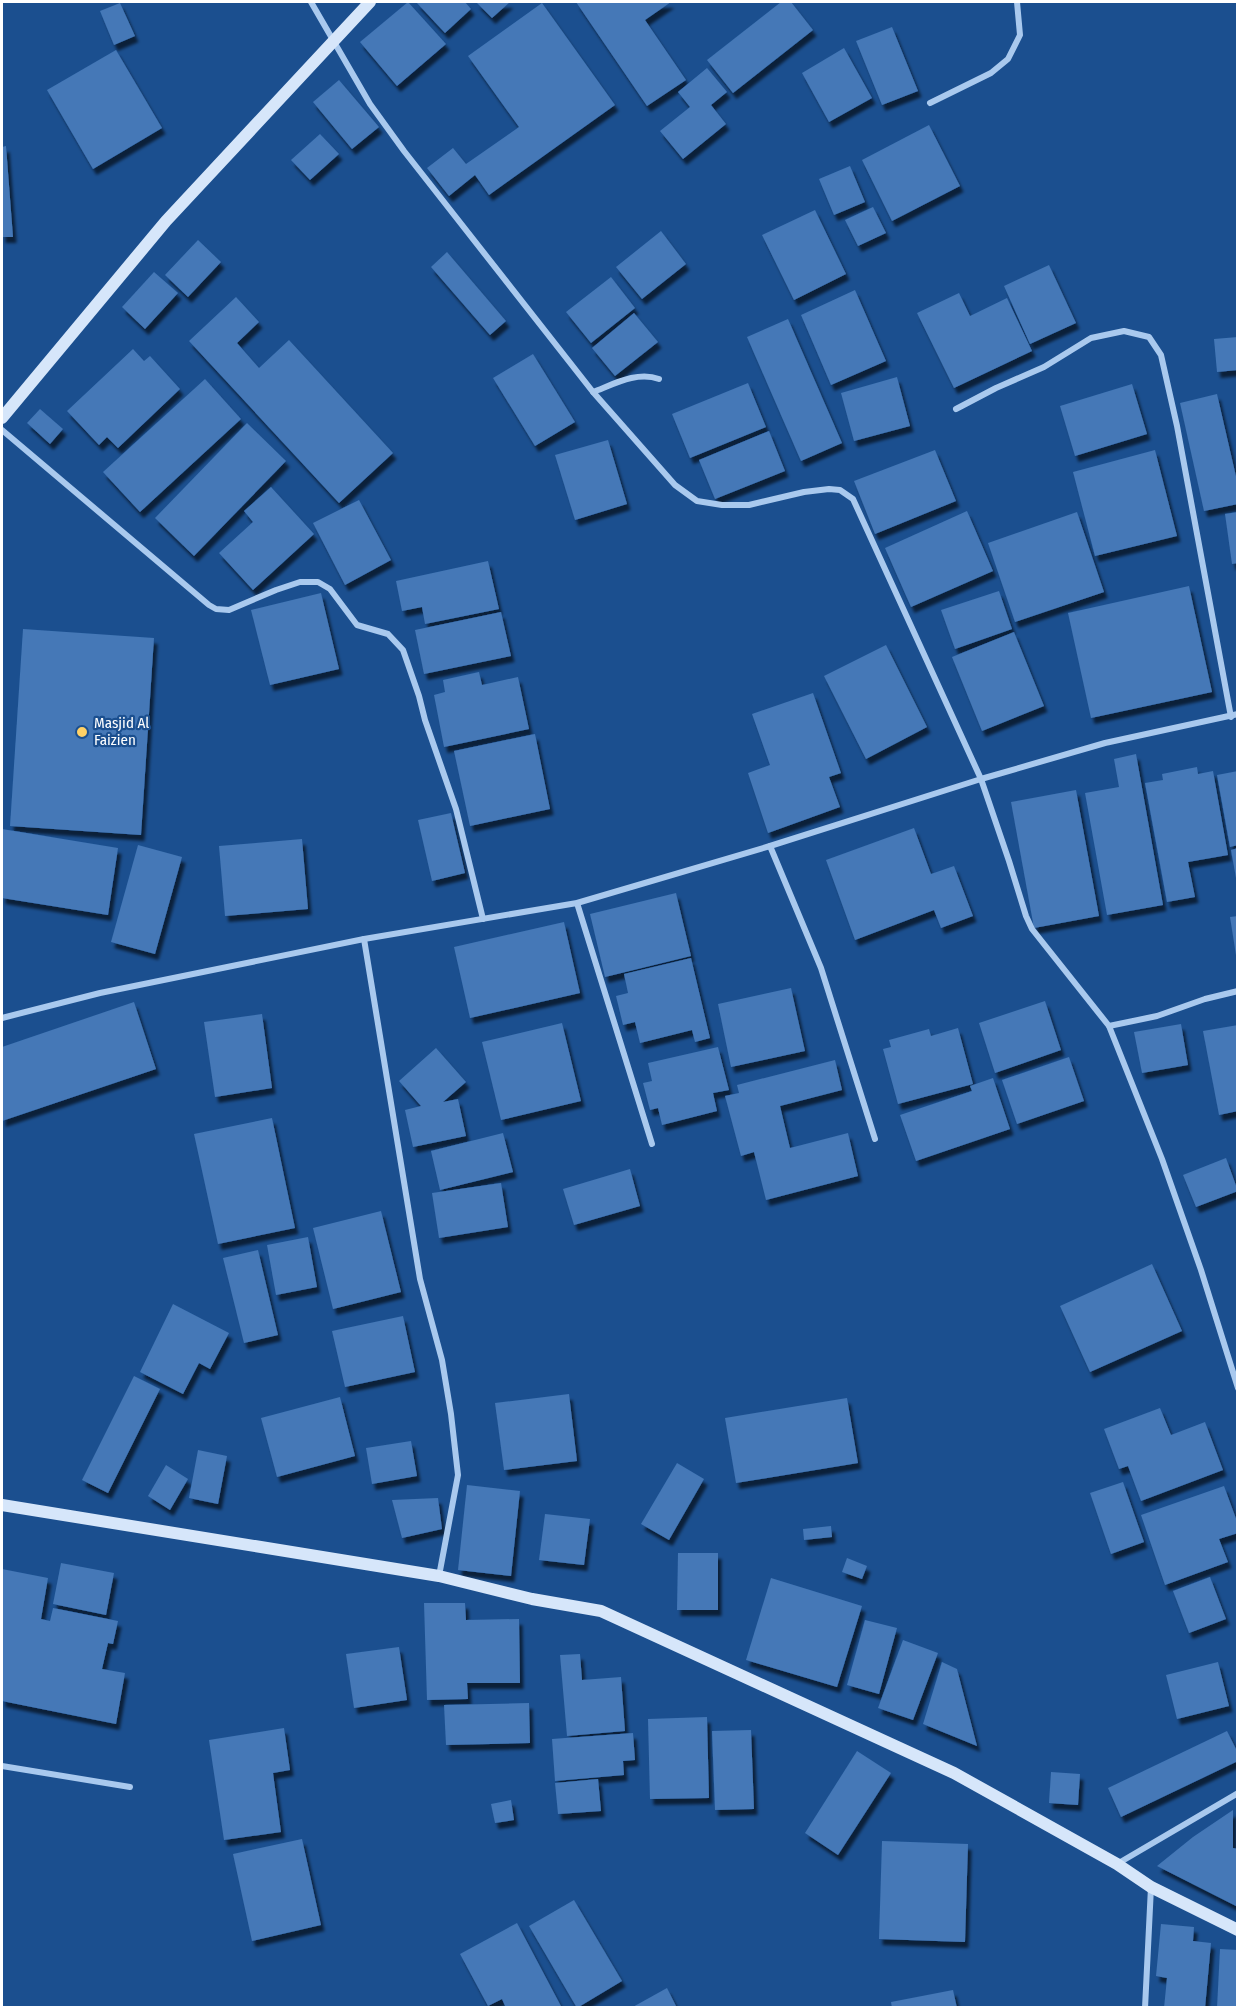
<svg xmlns="http://www.w3.org/2000/svg" width="1239" height="2009" viewBox="0 0 1239 2009" font-family="'Fira Sans Condensed',sans-serif">
<style>
.building{fill:#4478b7;filter:url(#shadow)}
.lines{fill:none;stroke-linecap:round;stroke-linejoin:round}
.street{stroke:#a9c9ee;stroke-width:6}
.secondary{stroke:#d6e6fa;stroke-width:12}
.poi-dot{fill:#ffd166;stroke:#1b4f8f;stroke-width:2}
.labels{text-anchor:middle;stroke-width:4.5;stroke-linejoin:round;paint-order:stroke}
.poi-label{font-size:15px;fill:#fff;stroke:#1b4f8f;text-anchor:start}
</style>
<defs>
<filter id="shadow"><feDropShadow dx="3.5" dy="6" stdDeviation="1.5" flood-color="#0009"/></filter>
</defs>
<rect width="100%" height="100%" fill="#1b4f8f"/>
<g class="building">
<polygon points="408,2 446,44 397,86 360,42"/>
<polygon points="416,2 465,2 471,9 445,33"/>
<polygon points="476,2 510,2 492,18"/>
<polygon points="576,2 671,2 645,20 686,80 647,106"/>
<polygon points="781,2 791,2 813,30 733,93 707,60"/>
<polygon points="120,3 135,36 114,45 100,11"/>
<polygon points="542,3 615,105 489,195 475,175 449,196 427,168 453,148 466,164 519,127 468,56"/>
<polygon points="892,27 918,91 882,105 856,41"/>
<polygon points="844,48 872,98 829,122 802,73"/>
<polygon points="116,50 162,128 93,169 47,90"/>
<polygon points="707,68 727,92 711,105 726,124 683,159 660,131 690,107 678,92"/>
<polygon points="339,80 379,127 352,149 313,102"/>
<polygon points="929,125 960,186 892,221 862,160"/>
<polygon points="320,134 339,154 310,180 291,160"/>
<polygon points="6,146 13,237 2,237 2,147"/>
<polygon points="850,166 865,202 834,215 819,179"/>
<polygon points="873,207 886,233 858,246 845,220"/>
<polygon points="815,210 846,274 794,300 762,235"/>
<polygon points="661,231 686,264 642,299 616,267"/>
<polygon points="198,240 221,262 188,297 165,275"/>
<polygon points="447,252 506,321 490,335 431,267"/>
<polygon points="1049,265 1076,323 1030,344 1004,286"/>
<polygon points="154,272 178,293 145,329 122,307"/>
<polygon points="611,277 635,308 591,343 566,312"/>
<polygon points="855,290 886,361 831,385 801,315"/>
<polygon points="959,293 970,316 1007,298 1032,351 954,388 917,313"/>
<polygon points="236,297 259,322 237,343 259,368 289,340 393,453 339,503 189,341"/>
<polygon points="634,313 658,342 615,376 592,348"/>
<polygon points="788,319 842,443 801,461 747,337"/>
<polygon points="1238,337 1238,370 1217,372 1214,339"/>
<polygon points="133,349 144,361 150,356 180,389 118,448 107,437 99,445 67,411"/>
<polygon points="533,354 575,422 535,446 493,378"/>
<polygon points="897,377 910,426 854,441 841,393"/>
<polygon points="205,379 241,419 140,512 103,472"/>
<polygon points="748,383 766,427 690,458 672,414"/>
<polygon points="1132,384 1147,434 1075,456 1060,406"/>
<polygon points="1217,394 1238,485 1238,504 1204,511 1180,403"/>
<polygon points="40,409 63,429 50,444 27,423"/>
<polygon points="247,423 286,461 194,556 155,518"/>
<polygon points="769,431 785,471 715,499 699,460"/>
<polygon points="608,440 627,504 575,520 555,455"/>
<polygon points="935,450 956,501 875,534 854,481"/>
<polygon points="1155,450 1177,536 1095,556 1073,472"/>
<polygon points="271,487 314,534 253,590 219,553 253,522 244,511"/>
<polygon points="359,500 391,560 345,585 313,523"/>
<polygon points="967,511 993,571 911,607 885,548"/>
<polygon points="1077,512 1104,592 1015,622 988,543"/>
<polygon points="1238,512 1238,563 1232,564 1225,514"/>
<polygon points="488,561 499,609 425,624 422,607 402,611 396,581"/>
<polygon points="1189,586 1212,692 1091,718 1068,613"/>
<polygon points="999,591 1012,629 955,649 941,610"/>
<polygon points="321,593 339,669 270,685 251,610"/>
<polygon points="501,612 511,656 424,674 415,630"/>
<polygon points="23,629 154,638 141,835 10,826"/>
<polygon points="1014,632 1044,706 982,731 952,657"/>
<polygon points="886,645 927,727 866,759 824,676"/>
<polygon points="479,672 482,685 518,677 529,729 444,747 434,695 445,692 443,680"/>
<polygon points="813,693 841,773 829,777 840,807 768,833 748,773 770,765 752,714"/>
<polygon points="535,734 550,809 470,826 454,751"/>
<polygon points="1136,754 1163,905 1107,915 1085,793 1119,787 1114,759"/>
<polygon points="1197,767 1198,774 1213,771 1228,855 1188,862 1195,897 1167,902 1145,783 1163,780 1162,774"/>
<polygon points="1238,771 1238,845 1230,847 1217,775"/>
<polygon points="1076,790 1099,916 1034,928 1011,802"/>
<polygon points="451,813 465,873 432,881 418,820"/>
<polygon points="914,828 931,874 954,866 973,916 941,928 934,910 855,940 826,860"/>
<polygon points="2,829 118,848 108,915 2,898"/>
<polygon points="302,839 308,909 225,916 219,846"/>
<polygon points="138,845 182,857 155,954 111,942"/>
<polygon points="1238,848 1238,878 1236,878 1231,850"/>
<polygon points="676,893 691,956 605,977 590,914"/>
<polygon points="1238,916 1238,954 1236,955 1230,917"/>
<polygon points="564,922 580,993 470,1018 454,947"/>
<polygon points="691,958 710,1038 695,1042 692,1030 640,1043 635,1022 623,1025 616,996 628,993 624,974"/>
<polygon points="791,988 805,1051 731,1067 718,1004"/>
<polygon points="1045,1001 1061,1050 995,1073 979,1023"/>
<polygon points="134,1002 156,1069 2,1121 2,1047"/>
<polygon points="262,1014 272,1088 215,1097 204,1022"/>
<polygon points="562,1023 581,1101 501,1120 482,1042"/>
<polygon points="1181,1024 1188,1065 1142,1073 1134,1032"/>
<polygon points="1238,1025 1238,1111 1219,1115 1203,1031"/>
<polygon points="958,1028 973,1084 898,1104 883,1049 891,1047 889,1040 929,1029 931,1036"/>
<polygon points="718,1047 729,1090 713,1093 717,1111 662,1125 658,1108 650,1110 643,1083 652,1081 648,1063"/>
<polygon points="436,1048 466,1082 443,1102 458,1099 466,1136 413,1147 405,1110 421,1106 399,1081"/>
<polygon points="1069,1057 1084,1101 1017,1124 1002,1080"/>
<polygon points="835,1060 842,1090 780,1106 790,1148 848,1133 858,1176 766,1200 754,1152 741,1156 725,1096 739,1093 737,1085"/>
<polygon points="993,1078 1010,1129 916,1161 900,1115 972,1091 970,1086"/>
<polygon points="272,1118 295,1228 218,1244 194,1134"/>
<polygon points="503,1133 513,1172 440,1190 431,1151"/>
<polygon points="1226,1158 1238,1191 1196,1207 1183,1175"/>
<polygon points="630,1169 640,1206 574,1225 563,1189"/>
<polygon points="501,1183 508,1227 439,1238 432,1193"/>
<polygon points="381,1211 401,1292 333,1309 313,1228"/>
<polygon points="308,1237 317,1287 276,1295 267,1245"/>
<polygon points="258,1250 278,1335 244,1343 223,1258"/>
<polygon points="1152,1264 1182,1331 1090,1372 1060,1306"/>
<polygon points="173,1304 229,1333 210,1369 199,1363 183,1394 140,1372"/>
<polygon points="403,1316 415,1372 345,1387 332,1331"/>
<polygon points="134,1376 160,1389 108,1493 82,1480"/>
<polygon points="569,1394 577,1461 504,1470 495,1403"/>
<polygon points="340,1397 355,1456 277,1477 261,1418"/>
<polygon points="847,1398 858,1463 736,1483 725,1418"/>
<polygon points="1160,1408 1171,1435 1205,1422 1223,1470 1141,1501 1128,1466 1119,1469 1104,1429"/>
<polygon points="411,1441 417,1476 372,1484 366,1448"/>
<polygon points="198,1450 227,1456 218,1504 189,1498"/>
<polygon points="677,1463 704,1479 669,1540 641,1524"/>
<polygon points="166,1465 188,1479 170,1510 148,1496"/>
<polygon points="1123,1482 1144,1542 1111,1554 1090,1493"/>
<polygon points="467,1485 520,1491 511,1576 458,1570"/>
<polygon points="1224,1486 1238,1524 1238,1533 1219,1539 1228,1562 1165,1585 1141,1515"/>
<polygon points="438,1498 442,1529 402,1538 392,1500"/>
<polygon points="545,1514 590,1519 584,1565 539,1560"/>
<polygon points="831,1526 832,1537 804,1540 803,1529"/>
<polygon points="678,1553 718,1553 718,1610 677,1610"/>
<polygon points="847,1558 867,1566 862,1579 842,1572"/>
<polygon points="61,1563 114,1573 106,1615 53,1604"/>
<polygon points="2,1569 48,1578 41,1619 50,1621 53,1608 118,1621 113,1644 108,1643 102,1669 125,1673 116,1724 2,1701"/>
<polygon points="1210,1577 1226,1619 1189,1633 1173,1591"/>
<polygon points="771,1578 862,1606 837,1687 746,1660"/>
<polygon points="424,1603 465,1603 466,1620 519,1619 520,1683 467,1683 468,1699 427,1700"/>
<polygon points="865,1620 897,1628 879,1694 847,1685"/>
<polygon points="903,1640 938,1653 913,1720 878,1708"/>
<polygon points="399,1647 407,1700 354,1708 346,1654"/>
<polygon points="580,1654 582,1680 621,1677 625,1731 567,1736 560,1655"/>
<polygon points="942,1662 957,1669 977,1746 923,1724"/>
<polygon points="1218,1662 1229,1706 1177,1719 1166,1675"/>
<polygon points="529,1703 530,1743 446,1745 444,1705"/>
<polygon points="707,1717 709,1798 650,1799 648,1719"/>
<polygon points="284,1728 290,1770 273,1773 281,1832 224,1840 209,1740"/>
<polygon points="751,1730 754,1809 715,1810 712,1731"/>
<polygon points="1227,1731 1238,1753 1238,1761 1121,1817 1108,1788"/>
<polygon points="633,1733 635,1760 623,1761 624,1775 555,1781 552,1739"/>
<polygon points="857,1751 891,1773 838,1855 805,1833"/>
<polygon points="1051,1772 1080,1774 1078,1805 1049,1803"/>
<polygon points="598,1779 601,1811 558,1814 555,1783"/>
<polygon points="511,1800 514,1820 495,1823 491,1804"/>
<polygon points="1233,1810 1233,1848 1238,1849 1238,1900 1236,1906 1157,1866 1193,1837"/>
<polygon points="302,1839 321,1925 252,1941 233,1854"/>
<polygon points="882,1841 968,1844 965,1942 879,1939"/>
<polygon points="574,1900 622,1981 577,2008 529,1926"/>
<polygon points="517,1923 562,2008 506,2008 502,1999 488,2006 460,1954"/>
<polygon points="1161,1924 1194,1927 1193,1941 1211,1943 1205,2008 1164,2008 1167,1978 1156,1976"/>
<polygon points="1220,1949 1238,1950 1238,2008 1217,2008"/>
<polygon points="667,1988 677,2008 631,2008"/>
<polygon points="953,1990 957,2008 892,2008 891,2002"/>
</g>
<g class="lines">
<g class="street">
<polyline points="311,2 370,104 404,151 593,392 675,485 697,501 722,505 749,505 804,492 829,489 840,490 853,499 981,779 1009,861 1026,916 1032,929 1109,1026 1162,1159 1201,1270 1238,1388"/>
<polyline points="930,103 991,73 1008,59 1020,35 1017,2"/>
<path d="M593,392C614,384 637,371 659,379"/>
<polyline points="956,409 996,388 1044,367 1091,338 1124,331 1149,337 1161,355 1177,426 1231,717"/>
<polyline points="2,430 209,605 216,609 229,610 276,590 300,582 318,582 330,589 357,625 388,634 403,650 419,696 425,720 456,809 483,919"/>
<polyline points="770,846 821,968 875,1139"/>
<polyline points="577,903 652,1144"/>
<polyline points="364,939 420,1279 442,1360 451,1414 458,1475 439,1576"/>
<polyline points="2,1018 100,993 364,939 577,903 770,846 981,779 1105,743 1238,714"/>
<polyline points="1109,1026 1157,1016 1205,999 1238,991"/>
<polyline points="2,1766 130,1787"/>
<polyline points="1117,1864 1238,1793"/>
<polyline points="1145,2008 1151,1887"/>
</g>
<g class="secondary">
<polyline points="2,418 166,221 370,2"/>
<polyline points="2,1505 439,1576 532,1599 601,1611 954,1773 1117,1864 1151,1887 1238,1930"/>
</g>
</g>
<circle class="poi-dot" cx="82" cy="732" r="6"/>
<g class="labels">
<g class="poi-label">
<text x="94" y="728">Masjid Al<tspan x="94" dy="17">Faizien</tspan></text>
</g>
</g>
<rect width="1239" height="2009" fill="none" stroke="#ffffff" stroke-width="6"/>
</svg>
